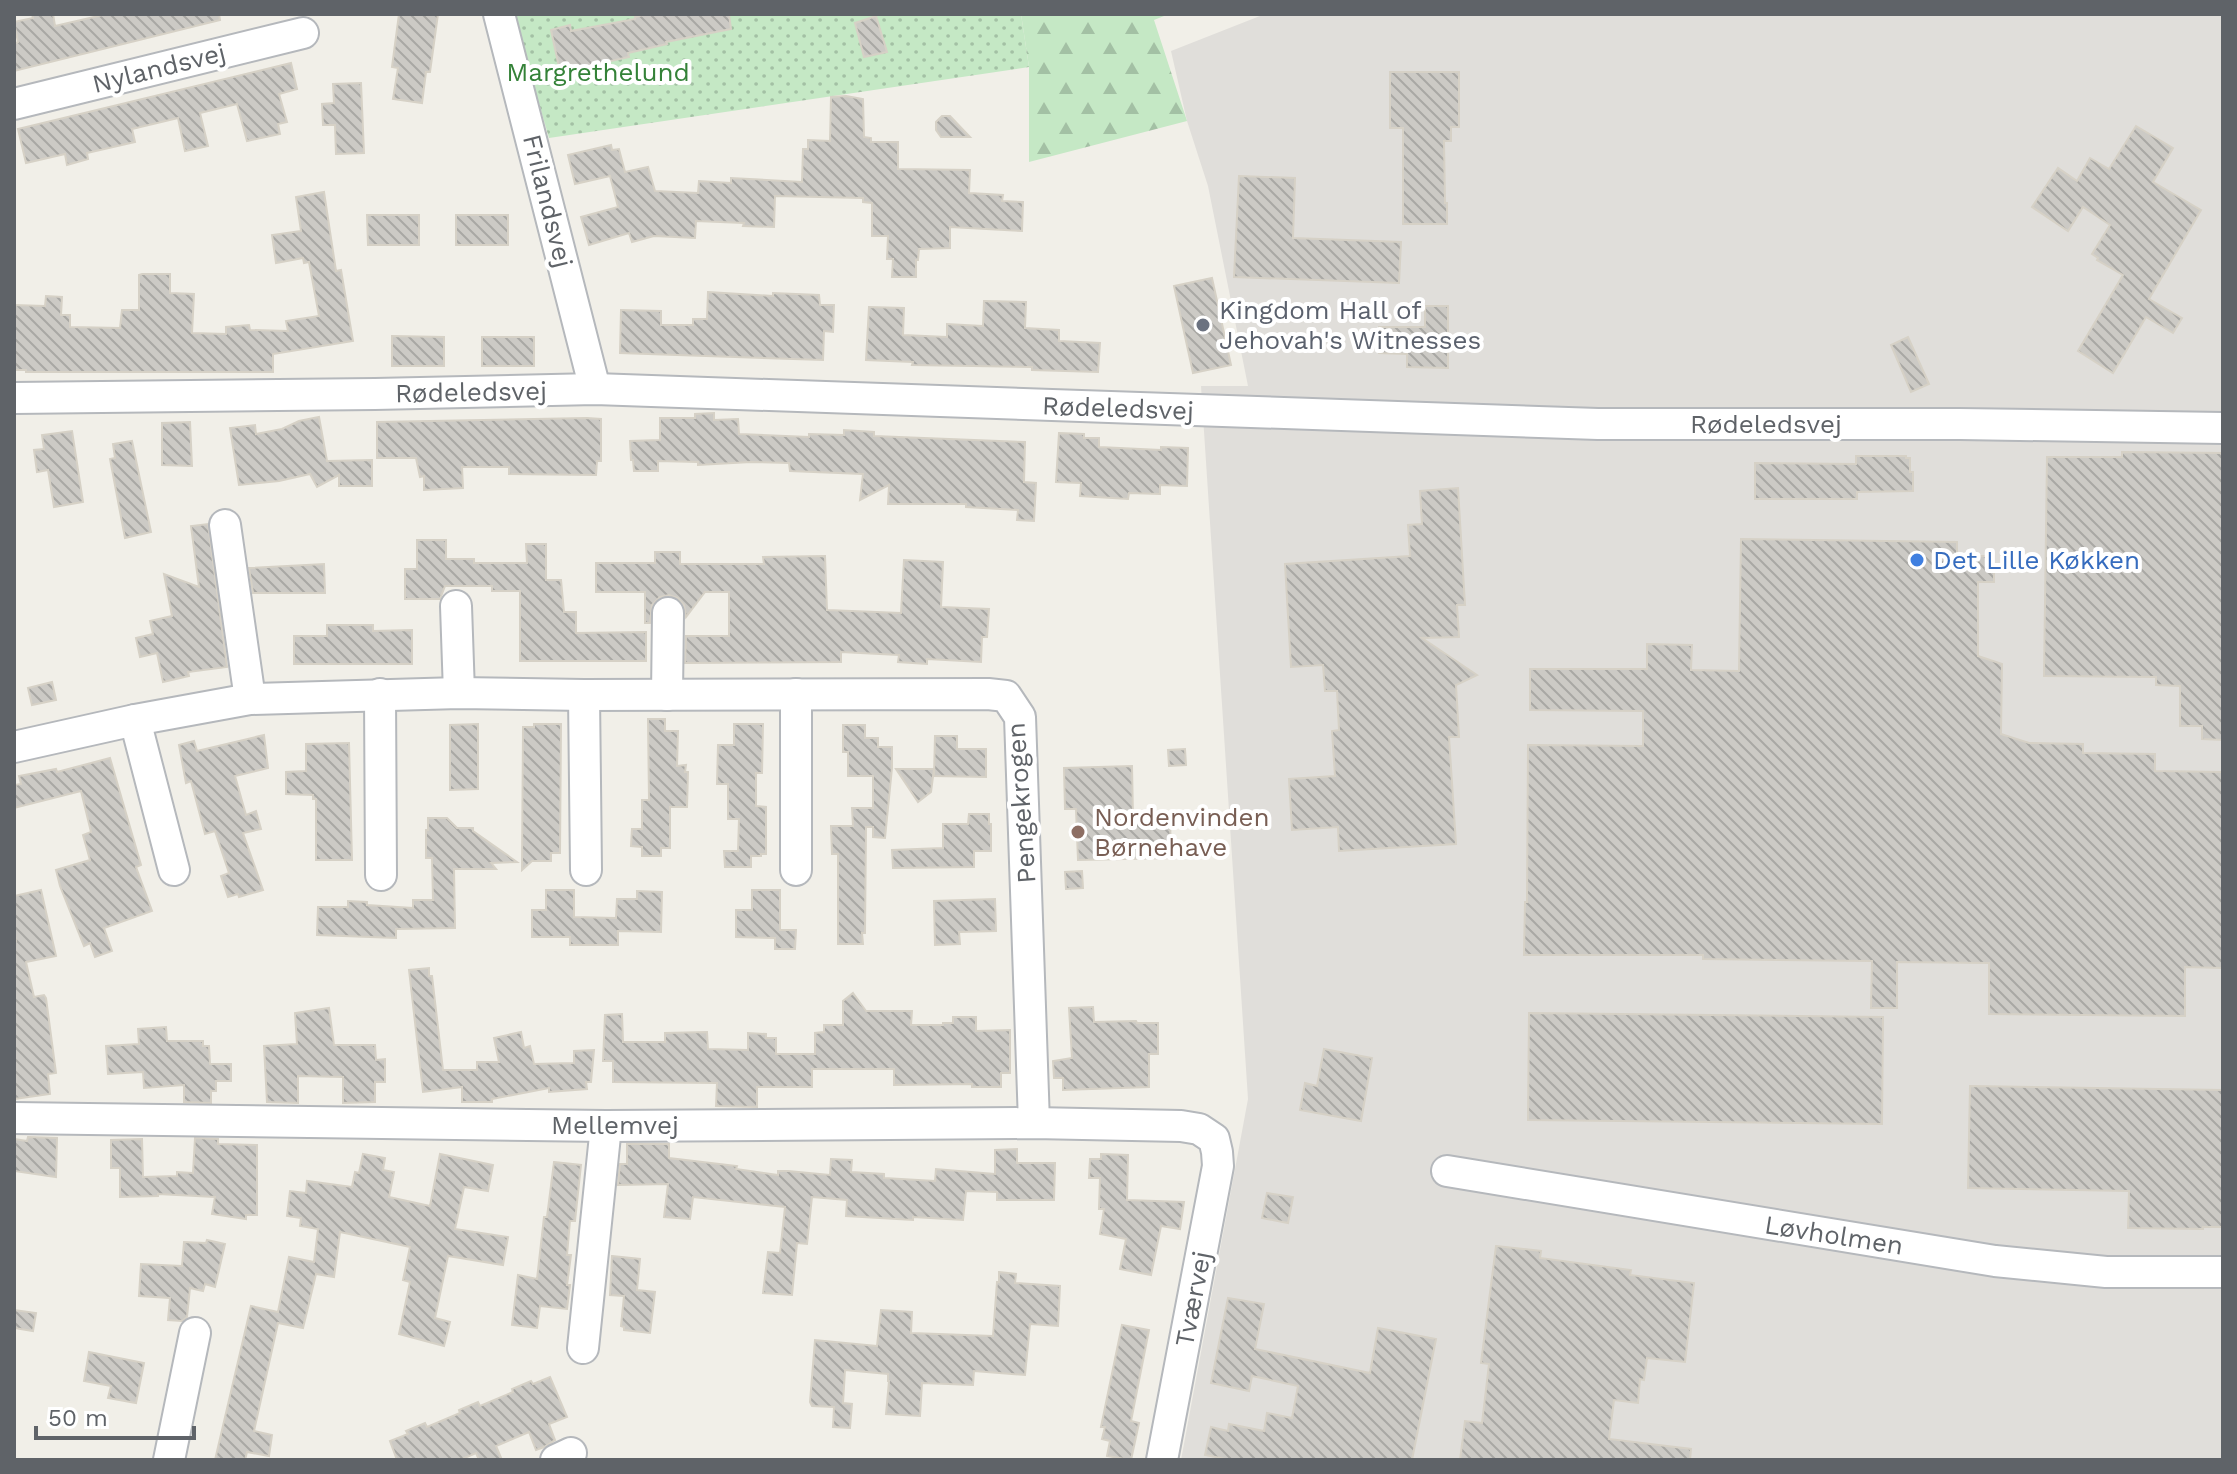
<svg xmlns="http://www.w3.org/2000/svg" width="2237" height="1474" viewBox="0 0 2237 1474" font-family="'Work Sans',sans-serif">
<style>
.industrial{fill:#e0deda}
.forest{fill:url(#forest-firs)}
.garden{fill:url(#garden-dots)}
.building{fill:url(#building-back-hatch);stroke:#d6d1c6;stroke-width:2}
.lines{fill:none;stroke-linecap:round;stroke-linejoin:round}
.minor-casing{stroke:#b5b8bc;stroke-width:34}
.minor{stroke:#fff;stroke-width:30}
.worship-dot{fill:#6b7280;stroke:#fff;stroke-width:3}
.shop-dot{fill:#3f7fe0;stroke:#fff;stroke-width:3}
.education-dot{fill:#8d6e63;stroke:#fff;stroke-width:3}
.labels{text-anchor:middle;stroke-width:8;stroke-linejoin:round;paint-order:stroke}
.street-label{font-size:26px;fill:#5f6368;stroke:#fff}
.park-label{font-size:26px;fill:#348238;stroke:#fff}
.worship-label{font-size:26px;fill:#5b616d;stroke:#fff;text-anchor:start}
.shop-label{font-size:26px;fill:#366cbe;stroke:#fff;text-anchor:start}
.education-label{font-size:26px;fill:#785e54;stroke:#fff;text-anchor:start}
</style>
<defs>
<pattern id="forest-firs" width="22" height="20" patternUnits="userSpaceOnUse" patternTransform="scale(2)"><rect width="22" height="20" fill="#c5e8c5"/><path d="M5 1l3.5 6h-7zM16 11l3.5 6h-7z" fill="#a3c0a4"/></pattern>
<pattern id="garden-dots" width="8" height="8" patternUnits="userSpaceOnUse" patternTransform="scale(2)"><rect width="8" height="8" fill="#c5e8c5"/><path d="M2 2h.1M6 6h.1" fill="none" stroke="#a3c0a4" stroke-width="1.8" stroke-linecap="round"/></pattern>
<pattern id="building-back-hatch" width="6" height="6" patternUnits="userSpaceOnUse" patternTransform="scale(2)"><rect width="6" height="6" fill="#cccac5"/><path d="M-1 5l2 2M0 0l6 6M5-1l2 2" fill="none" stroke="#a9a8a4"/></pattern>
</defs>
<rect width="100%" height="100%" fill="#f1efe8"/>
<polygon class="industrial" points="1265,14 2223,14 2223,1460 1181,1460 1248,1099 1201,386 1248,386 1208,186 1187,121 1171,51"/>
<polygon class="forest" points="1021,14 1169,14 1154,20 1187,121 1029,162 1029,67"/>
<polygon class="garden" points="513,14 1021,14 1029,67 549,138"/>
<g class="building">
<polygon points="32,14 53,14 55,26 107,14 219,14 220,20 14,71 14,44 18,42 14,22 33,18"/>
<polygon points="399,14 438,14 430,72 426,72 422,103 393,99 398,68 392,67"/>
<polygon points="647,14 729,14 731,29 666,42 667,44 628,53 629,57 560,72 551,30 570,25 571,31 635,19 635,17"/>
<polygon points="876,16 887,52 864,57 855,23"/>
<polygon points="291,63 297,89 279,94 287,122 278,124 280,134 247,141 237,104 200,113 208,146 185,151 178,118 132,129 135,142 87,153 88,159 67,165 65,154 26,163 18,129"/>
<polygon points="1390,72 1459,72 1459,127 1451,127 1451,141 1444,141 1445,203 1447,203 1447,224 1403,224 1403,128 1390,128"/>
<polygon points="361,83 364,153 336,154 335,125 323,125 322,104 334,103 333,84"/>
<polygon points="846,96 863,99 864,137 871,138 871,142 898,142 898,169 970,170 969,193 1003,195 1002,201 1023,202 1022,231 950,227 950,248 919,249 918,260 916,260 916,277 892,277 893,259 887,259 888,236 872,236 872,203 863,202 863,198 775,196 774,227 743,226 744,223 696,221 695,238 654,236 632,242 629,233 589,245 581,217 618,207 610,176 575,184 568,155 611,145 612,150 619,149 625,172 648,167 655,191 698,193 699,181 731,183 731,178 802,182 803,149 808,149 808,140 830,141 831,97"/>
<polygon points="942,116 950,116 970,137 941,137 936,130 936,122"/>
<polygon points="2136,126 2173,148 2153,182 2201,210 2149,299 2182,318 2173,333 2146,317 2113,373 2078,351 2123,275 2097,260 2098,258 2092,254 2110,225 2083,207 2068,231 2032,207 2058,168 2077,181 2090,158 2109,169"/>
<polygon points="1239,176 1295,178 1293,238 1401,242 1399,283 1234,277"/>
<polygon points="324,192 336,271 341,270 353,341 273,354 273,372 26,372 26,370 14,370 14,305 45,306 46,296 62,297 61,315 70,315 70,327 120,328 122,310 139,310 139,275 142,274 170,274 170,293 194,294 192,333 226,334 226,327 249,325 250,330 288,331 286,321 319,316 309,262 304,263 303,258 276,263 272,235 301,231 296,197"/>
<polygon points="367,215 419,215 419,245 368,245"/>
<rect x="456" y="215" width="52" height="30"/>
<polygon points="1212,278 1231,365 1193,373 1174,286"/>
<polygon points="708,292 773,296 773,293 819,295 820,305 834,305 833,332 824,331 823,360 620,353 621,310 661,311 661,325 693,325 693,319 707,319"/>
<polygon points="984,301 1026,302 1025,328 1059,330 1059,341 1100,343 1098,372 1032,370 1032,367 912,365 913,362 866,360 869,307 904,308 903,335 947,337 947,324 983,326"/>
<polygon points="1425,306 1448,306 1448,368 1407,367 1407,354 1379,353 1379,327 1425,327"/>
<polygon points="392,336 444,337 444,366 392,366"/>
<rect x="482" y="337" width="52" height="29"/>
<polygon points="1908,337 1929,384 1911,392 1891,345"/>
<polygon points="714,413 714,420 738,419 739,434 809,437 809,434 844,435 844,430 874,432 874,436 1025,442 1024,482 1036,483 1034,521 1017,520 1018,510 966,507 966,504 888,504 889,485 860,500 863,474 790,471 789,463 751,462 698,465 698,462 658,461 658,471 634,471 633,460 631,460 630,441 660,440 660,418 695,418 695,414"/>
<polygon points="319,417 327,461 372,460 372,486 339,486 339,475 317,487 310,474 279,481 239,485 230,428 255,425 256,434 282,429 299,421"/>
<polygon points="587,418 601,419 601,461 597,461 596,475 509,474 509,467 462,467 463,488 424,490 424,476 420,477 416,458 377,458 377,422"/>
<polygon points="190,422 192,466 162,465 162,423"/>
<polygon points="72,431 83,502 54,507 48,470 37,472 34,450 44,449 42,435"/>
<polygon points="1059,433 1084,434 1084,438 1099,438 1099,447 1161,450 1161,447 1188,448 1187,486 1160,485 1160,494 1129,493 1128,499 1080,496 1081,483 1056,482"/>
<polygon points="132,441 151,532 125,538 110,459 115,458 113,444"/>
<polygon points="2122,452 2223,453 2223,740 2202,739 2202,726 2180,726 2180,686 2156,685 2156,677 2044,676 2047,457 2122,457"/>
<polygon points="1856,456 1906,456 1906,458 1910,458 1910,472 1913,472 1913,491 1857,492 1857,499 1755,499 1755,463 1856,464"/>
<polygon points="1458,488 1465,605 1457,605 1459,637 1422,638 1477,675 1456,685 1459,737 1449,737 1456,844 1339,851 1338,827 1292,830 1289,779 1335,776 1332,731 1339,730 1337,691 1325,691 1323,665 1291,667 1285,564 1410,556 1408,525 1422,524 1420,491"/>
<polygon points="208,524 227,667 188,672 189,676 163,682 157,653 140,657 136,638 153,634 150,621 172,616 164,574 199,587 191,526"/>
<polygon points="1741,539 1957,542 1957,556 1994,556 1994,582 1978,582 1978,656 2002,664 2001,734 2029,743 2083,744 2083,753 2155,754 2155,771 2223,772 2223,968 2185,967 2185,1016 1989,1014 1989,963 1897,962 1897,1008 1871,1008 1872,961 1703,959 1703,955 1524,955 1525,902 1527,902 1528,745 1643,746 1643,711 1530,710 1530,669 1647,669 1647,644 1692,645 1691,670 1739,671"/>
<polygon points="417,540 446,540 446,559 474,559 474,563 527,563 526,544 546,544 546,580 561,580 564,612 576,612 576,633 646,632 646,661 520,661 520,591 492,591 492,586 445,586 440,599 405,599 405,569 417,569"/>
<polygon points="655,552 680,552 680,564 764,564 763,557 825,556 827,610 901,613 904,560 943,562 941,607 989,609 987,637 982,637 981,662 927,659 927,664 898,662 899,655 841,652 841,662 685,663 686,636 729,636 729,592 705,592 686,617 684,605 678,598 669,595 660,597 652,605 650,623 645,623 645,592 596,592 596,563 655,563"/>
<polygon points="324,564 325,593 253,593 249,568"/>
<polygon points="327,625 373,625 373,631 412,630 412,664 294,664 294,636 327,636"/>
<polygon points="52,682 56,700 32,705 28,688"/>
<polygon points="648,719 665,719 665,731 678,731 677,766 686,765 685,772 688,772 687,807 670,807 670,848 661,848 661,856 642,856 642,847 631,846 632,829 642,829 642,800 649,800"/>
<polygon points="478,724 478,789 450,790 450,725"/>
<polygon points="534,724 561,724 560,853 551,853 551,861 532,861 522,870 523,727 534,727"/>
<polygon points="734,724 763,724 762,773 756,773 756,806 766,807 766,854 761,854 761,856 751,856 751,867 725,867 724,851 738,851 739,819 728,819 728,784 717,784 718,745 734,745"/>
<polygon points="843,725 865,725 865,738 878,738 878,747 892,747 892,768 885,838 873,837 873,827 866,827 865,933 862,933 863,944 838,944 838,854 832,854 831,826 853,826 852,808 873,808 873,776 848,776 848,752 843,752"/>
<polygon points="264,735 268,768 235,776 246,815 256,811 261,829 243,833 263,890 239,897 238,894 228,897 221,876 229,873 215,831 205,834 191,781 186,783 179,745 194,741 197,751"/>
<polygon points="935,736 957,736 957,749 986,749 986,777 934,776"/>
<polygon points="349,743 352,860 316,860 316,799 313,799 313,795 286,794 286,772 306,771 306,744"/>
<polygon points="1185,749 1186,765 1169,766 1168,750"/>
<polygon points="110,758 141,865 136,867 152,911 104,928 112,951 95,957 90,943 84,946 60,886 56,870 90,860 83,835 91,832 81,791 14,808 14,785 21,784 19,776 56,769 57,772"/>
<polygon points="1132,766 1133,818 1170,817 1171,858 1078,860 1076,809 1065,809 1064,768"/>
<polygon points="896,769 934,769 931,792 918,802"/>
<polygon points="969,814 989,814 989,824 991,824 991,851 974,851 974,867 893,868 892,850 943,848 943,824 968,824"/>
<polygon points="428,818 447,818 457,828 473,828 473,831 517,862 491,863 496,869 454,869 455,928 396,929 396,938 317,935 318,907 348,907 348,901 367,902 367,905 413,908 413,900 433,900 432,858 426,858 426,830 428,830"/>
<polygon points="1082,871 1083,888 1066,889 1065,872"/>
<polygon points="41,890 56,956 26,962 34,997 44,995 46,998 56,1073 48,1074 50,1094 14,1099 14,942 16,941 14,931 14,896"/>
<polygon points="546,890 574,890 574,917 616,918 617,899 637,899 637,891 662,892 661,932 618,931 618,945 570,945 570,937 532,937 532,910 546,910"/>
<polygon points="752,890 780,890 780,930 796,930 795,949 775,949 775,938 736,937 736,910 752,910"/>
<polygon points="995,899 996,931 959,932 960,944 935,945 934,901"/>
<polygon points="429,968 429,976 432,976 443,1070 477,1070 477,1062 499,1062 494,1038 521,1032 524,1048 530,1046 534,1064 574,1063 574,1051 594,1050 591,1082 586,1082 587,1089 549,1092 549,1088 492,1099 492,1102 462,1102 462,1087 423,1092 409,970"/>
<polygon points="853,993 866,1011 912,1011 911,1025 943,1025 943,1023 953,1023 953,1017 976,1017 976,1031 1010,1030 1010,1073 1001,1073 1001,1087 972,1087 972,1084 894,1085 894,1069 812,1069 812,1087 757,1087 757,1107 716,1106 717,1083 613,1082 613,1061 603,1061 605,1015 622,1014 623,1042 665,1042 665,1033 707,1032 708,1049 748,1050 748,1033 766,1034 766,1038 776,1038 776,1054 815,1054 815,1033 824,1032 824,1025 843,1025 843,1001"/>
<polygon points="1093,1007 1094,1022 1136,1021 1137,1023 1158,1023 1158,1054 1149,1054 1149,1087 1063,1090 1063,1078 1054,1078 1053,1061 1072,1058 1069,1008"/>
<polygon points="329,1008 334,1045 375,1045 376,1060 385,1059 385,1082 375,1082 375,1102 343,1103 343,1077 298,1076 298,1103 267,1102 264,1046 297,1044 295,1013"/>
<polygon points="1529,1013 1883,1017 1882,1124 1528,1120"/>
<polygon points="166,1027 167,1041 203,1041 203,1046 209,1046 210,1064 231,1064 231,1081 216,1081 216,1091 211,1091 211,1103 184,1102 184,1085 144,1088 143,1072 108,1074 106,1046 139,1044 138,1029"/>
<polygon points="1324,1049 1372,1058 1361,1121 1300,1110 1305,1083 1317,1086"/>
<polygon points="1970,1086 2223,1090 2223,1227 2203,1227 2203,1229 2128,1228 2129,1191 1968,1188"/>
<polygon points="28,1137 57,1138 56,1177 14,1171 14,1139 27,1141"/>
<polygon points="195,1138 218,1139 218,1144 257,1145 257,1215 246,1215 246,1219 212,1214 215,1197 158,1194 158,1196 120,1197 120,1168 111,1168 111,1140 142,1139 143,1177 177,1176 177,1172 193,1173"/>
<polygon points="627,1144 669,1144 669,1158 737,1166 736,1169 778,1175 778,1171 788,1171 830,1175 831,1159 852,1160 851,1172 884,1174 884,1178 935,1181 936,1169 995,1174 995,1150 1017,1149 1017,1163 1055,1163 1054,1200 997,1200 997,1192 966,1191 963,1220 913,1217 913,1220 846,1216 847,1200 812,1197 807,1244 797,1243 792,1295 763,1293 768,1252 780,1253 785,1207 693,1197 690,1219 664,1217 668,1184 618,1185 620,1164 627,1164"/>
<polygon points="363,1154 385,1158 383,1170 394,1172 389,1197 430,1206 440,1154 493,1165 488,1191 464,1187 455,1229 508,1237 503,1265 448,1256 435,1318 450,1322 444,1346 399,1334 410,1282 403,1280 410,1247 340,1232 334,1277 316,1274 303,1328 278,1323 254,1431 272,1435 269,1456 247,1452 245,1460 215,1460 251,1306 278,1312 289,1257 314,1262 318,1229 300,1226 301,1218 287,1216 290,1191 306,1193 307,1181 352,1187 355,1172 359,1173"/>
<polygon points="1101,1154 1128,1155 1127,1200 1184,1202 1180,1229 1161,1226 1151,1275 1120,1269 1126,1239 1100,1234 1104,1209 1099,1209 1100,1178 1089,1178 1090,1159 1101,1159"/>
<polygon points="554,1162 581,1165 575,1221 570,1221 567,1255 571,1255 567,1285 570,1285 567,1309 540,1306 537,1328 512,1325 518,1275 537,1279 544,1217 547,1217"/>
<polygon points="1267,1193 1293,1197 1288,1223 1262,1218"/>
<polygon points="207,1240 225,1244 215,1287 205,1284 203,1291 190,1288 187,1317 182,1321 168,1320 170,1298 139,1296 141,1264 182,1266 184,1242 206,1243"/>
<polygon points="1496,1246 1541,1251 1540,1258 1631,1270 1630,1275 1694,1283 1685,1362 1647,1358 1644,1380 1640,1379 1638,1403 1614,1400 1609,1439 1691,1449 1690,1460 1460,1460 1465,1421 1482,1423 1489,1364 1481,1363"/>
<polygon points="612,1256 640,1259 637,1290 655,1292 650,1333 624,1330 624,1327 621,1326 624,1296 610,1295"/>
<polygon points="999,1272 1016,1274 1015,1283 1060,1286 1058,1326 1030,1324 1025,1375 974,1371 973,1385 922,1383 920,1416 886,1414 889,1381 888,1381 888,1374 845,1370 843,1403 852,1404 850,1428 833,1427 834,1407 812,1406 810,1402 815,1340 877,1346 881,1310 912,1312 911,1333 993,1336 997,1282 999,1282"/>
<polygon points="1228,1298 1264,1304 1255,1349 1370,1373 1378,1328 1436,1339 1412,1460 1231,1460 1205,1455 1211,1427 1228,1431 1229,1424 1264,1431 1267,1413 1292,1418 1298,1386 1252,1376 1249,1391 1211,1383"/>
<polygon points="14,1310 36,1313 33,1331 14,1328"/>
<polygon points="1122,1325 1149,1330 1131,1421 1139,1423 1131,1460 1107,1456 1110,1441 1102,1439 1105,1427 1101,1427"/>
<polygon points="89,1352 144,1363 136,1403 108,1398 111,1386 84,1381"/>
<polygon points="550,1377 567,1417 549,1424 555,1440 544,1447 536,1450 529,1432 496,1446 502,1460 479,1460 476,1453 460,1460 397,1460 390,1441 408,1434 406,1431 425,1423 427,1427 460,1413 459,1410 478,1402 480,1406 513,1392 512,1389 531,1381 533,1384"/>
</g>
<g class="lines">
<defs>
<g id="minor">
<polyline points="499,14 595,389"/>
<polyline points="14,104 303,33"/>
<polyline points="14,398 375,394 595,389 1598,424 1960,424 2223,428"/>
<polyline points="225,525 250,699"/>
<polyline points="456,606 459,693"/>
<polyline points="380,694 381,875"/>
<polyline points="796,694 796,870"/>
<polyline points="584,695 586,870"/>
<polyline points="667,695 668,613"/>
<polyline points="135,720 174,870"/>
<polyline points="14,747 135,720 250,699 459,693 584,695 988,694 1006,696 1020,717 1034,1123"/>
<polyline points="14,1118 606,1126 1034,1123 1181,1126 1199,1129 1214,1139 1217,1152 1218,1166 1162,1460"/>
<polyline points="1447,1171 1995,1261 2106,1272 2223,1272"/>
<polyline points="583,1348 606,1126"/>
<polyline points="169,1460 195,1333"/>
<polyline points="556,1460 571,1453"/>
</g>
</defs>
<use href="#minor" class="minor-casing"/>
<use href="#minor" class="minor"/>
</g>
<circle class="worship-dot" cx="1203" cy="325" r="8"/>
<circle class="shop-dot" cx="1917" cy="560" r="8"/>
<circle class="education-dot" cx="1078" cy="832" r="8"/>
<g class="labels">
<g class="street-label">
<text transform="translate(159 68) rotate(-14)" y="9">Nylandsvej</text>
<text transform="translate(548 201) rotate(76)" y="9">Frilandsvej</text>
<text transform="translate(471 392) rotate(-1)" y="9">Rødeledsvej</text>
<text transform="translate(1118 408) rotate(2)" y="9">Rødeledsvej</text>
<text x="1766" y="433">Rødeledsvej</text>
<text transform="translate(1021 803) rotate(-94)" y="9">Pengekrogen</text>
<text x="615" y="1134">Mellemvej</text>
<text transform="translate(1834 1235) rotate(9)" y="9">Løvholmen</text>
<text transform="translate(1193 1299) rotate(-79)" y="9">Tværvej</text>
</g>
<g class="park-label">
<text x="598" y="81">Margrethelund</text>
</g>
<g class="worship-label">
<text x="1219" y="319">Kingdom Hall of<tspan x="1219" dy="30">Jehovah's Witnesses</tspan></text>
</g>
<g class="shop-label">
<text x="1933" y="569">Det Lille Køkken</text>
</g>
<g class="education-label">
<text x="1094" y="826">Nordenvinden<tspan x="1094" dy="30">Børnehave</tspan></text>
</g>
</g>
<rect width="2237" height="1474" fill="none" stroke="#5f6368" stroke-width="32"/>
<path d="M36 1426v12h158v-12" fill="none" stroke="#5f6368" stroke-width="4"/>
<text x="48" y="1426" font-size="24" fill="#5f6368" stroke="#ffffff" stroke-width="6" paint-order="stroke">50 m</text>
</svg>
